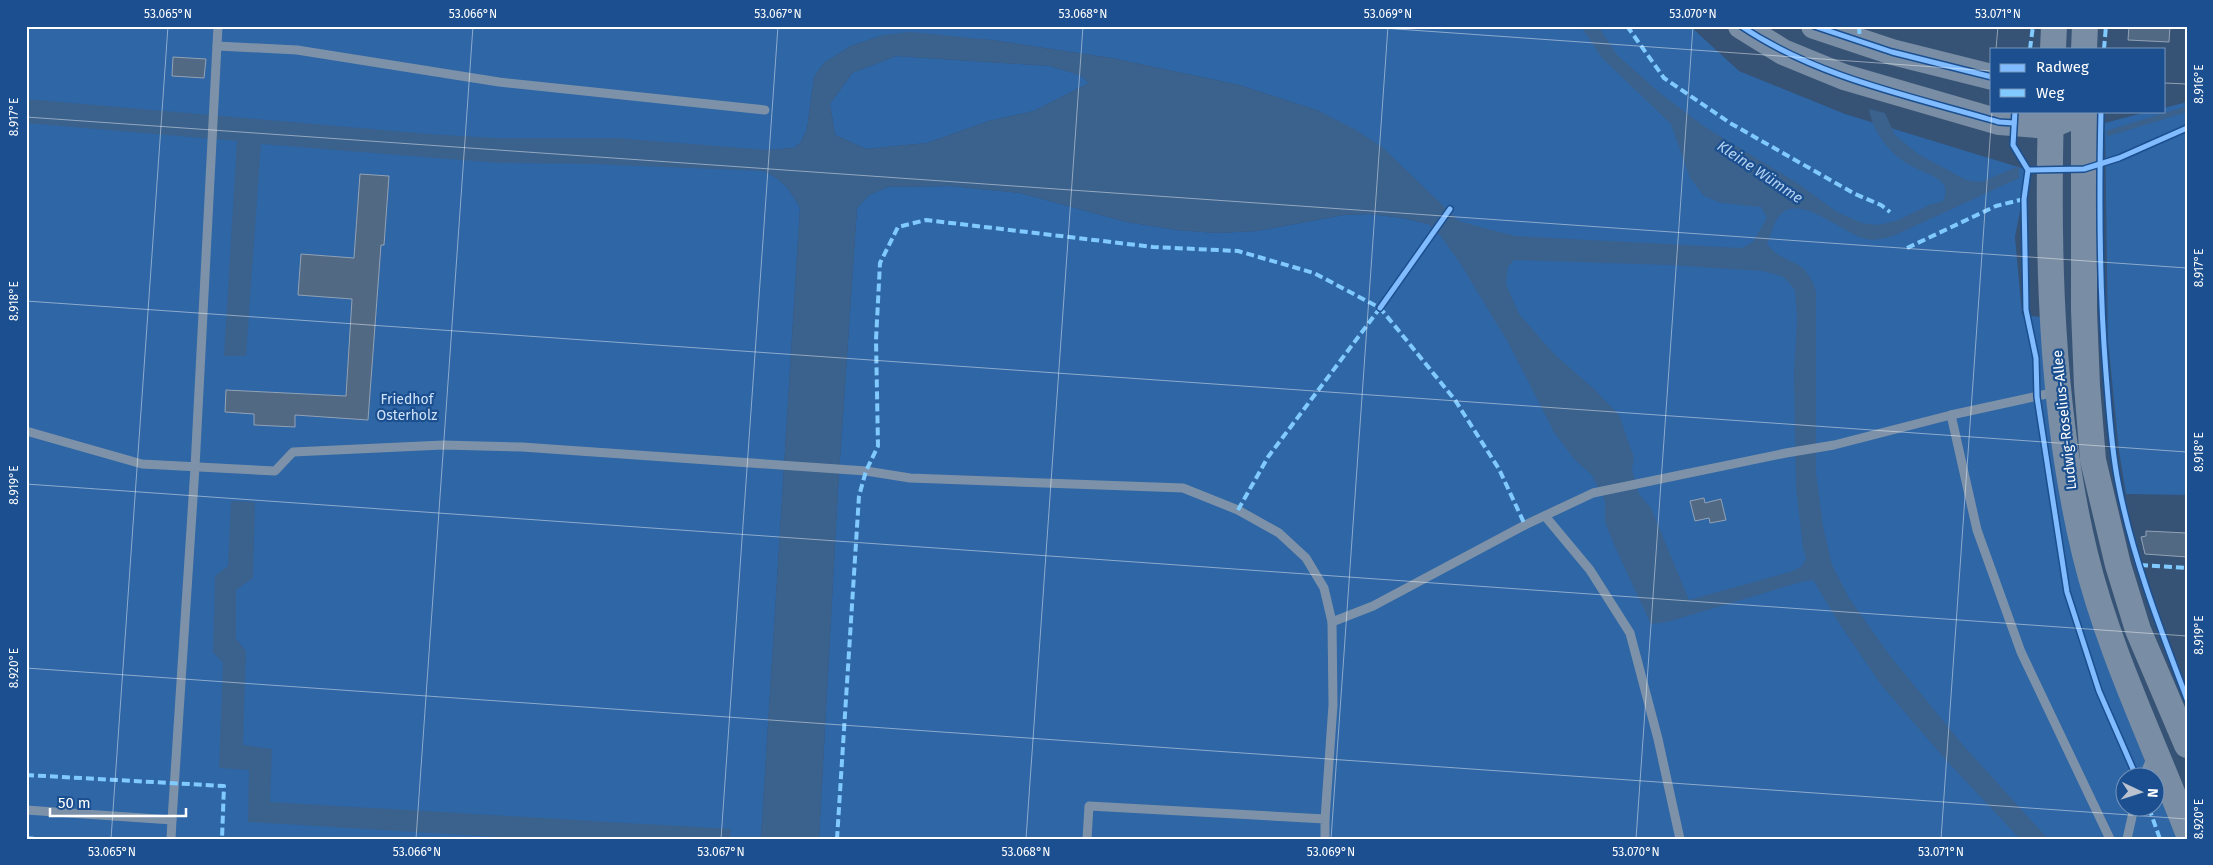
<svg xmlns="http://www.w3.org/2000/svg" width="2213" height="865" viewBox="0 0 2213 865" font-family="'Fira Sans',sans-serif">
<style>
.green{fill:#2f66a5}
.water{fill:#3b618d;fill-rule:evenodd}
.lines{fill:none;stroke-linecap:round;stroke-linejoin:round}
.stream{stroke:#3b618d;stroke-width:5.5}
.building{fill:#526984;stroke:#92a2b6}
.lane{stroke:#7d92a8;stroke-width:9}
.secondary{stroke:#798da4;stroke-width:26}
.quiet{stroke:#80caff;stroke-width:4;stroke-dasharray:8 4;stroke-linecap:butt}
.cycleway-casing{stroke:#1b4f8f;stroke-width:8}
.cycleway{stroke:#80bcff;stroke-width:5}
.ticks{fill:none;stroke:#fff;stroke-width:1;stroke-opacity:0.45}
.labels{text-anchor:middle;stroke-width:4.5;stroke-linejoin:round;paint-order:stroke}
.park-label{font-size:14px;fill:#cfe3fa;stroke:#1b4f8f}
.street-label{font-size:14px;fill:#fff;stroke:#1b4f8f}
.water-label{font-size:15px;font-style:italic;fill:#b5d3f5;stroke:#1b4f8f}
.neatline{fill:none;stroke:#fff;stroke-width:2}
.ticks-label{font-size:12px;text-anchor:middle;fill:#fff}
</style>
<rect width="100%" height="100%" fill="#365274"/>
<g class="green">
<path d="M26,26H1690L1739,71L1845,114L2028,170L2015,237L2022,315L2040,317L2047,360L2152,777L2126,778V808H2156V786L2179,839H1147L1119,837L1118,839H819L838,489L857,208L869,195L888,187L951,186L1020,193L1127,222L1177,230L1217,233L1256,231L1344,215L1370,214L1403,218L1428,224L1319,111L1239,85L1111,58L992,40L884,35L851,46L824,63L814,77L807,129L801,142L794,148L768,150L764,171C782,179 791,190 800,208L761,839H26Z"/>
<polygon points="896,56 1050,66 1080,75 1089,83 1034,111 989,121 927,143 866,149 835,135 830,104 852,73"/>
<polygon points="2187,102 2187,495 2126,494 2119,451 2108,340 2105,123 2150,111 2164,111 2164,108"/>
</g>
<g class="water">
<path d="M1581,26H1598L1617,55L1660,93L1705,127L1797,183L1837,212L1862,223L1877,225L1896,221L1929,205L1943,201C1947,193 1947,186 1939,180C1932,174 1920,171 1911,166C1890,154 1873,133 1869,109L1885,113L1895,135L1918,154L1966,180L1981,182L2019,166V178L1893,236C1884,238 1875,241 1866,239C1845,235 1802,195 1782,213C1774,220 1771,235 1767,244C1784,267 1804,254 1816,291V473L1823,526L1832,565L1849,598L1890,656L1963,745L2048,839H2020L1946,760L1882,686L1841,626L1813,580L1801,582L1667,622L1651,624L1616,549L1605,522V501L1592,475L1574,459L1554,432L1509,344L1460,263L1440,235L1428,224L1403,218L1370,214L1343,215L1256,231L1217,233L1177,230L1127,222L1020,193L951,186L888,187L869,195L857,208L838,489L819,839H761L800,208C791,190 782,179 764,171L591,164L499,163L261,144L246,356H224L237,141L26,123V99L429,134L494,138H616L768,150L794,148L801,142L807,129L814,77L824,63L851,46L884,35L910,32L992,40L1111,58L1239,85L1319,111L1354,129L1382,147L1459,221L1487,229L1515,236L1742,248L1753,242L1767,218L1761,207L1721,203L1704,196L1690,178L1671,124L1602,58ZM896,56L1050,66L1080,75L1089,83L1034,111L989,121L927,143L866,149L835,135L830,104L852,73ZM1514,260L1668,265L1763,271L1784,277L1795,290L1797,319L1794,373L1796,488L1803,548L1806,559L1802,566L1793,571L1689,600L1651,508L1639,494L1632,470L1634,458L1619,415L1594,389L1554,354L1519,314L1506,284L1508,267Z"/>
<polygon points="231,501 255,502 253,578 236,590 236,639 246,651 243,745 272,749 270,802 731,829 730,839 533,839 248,822 249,770 219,768 223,663 213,652 215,576 228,566"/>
</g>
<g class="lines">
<polyline class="stream" points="2109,133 2187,109"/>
</g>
<g class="building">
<polygon points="2129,26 2170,26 2169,42 2128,40"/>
<polygon points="173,57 206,59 204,78 172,76"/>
<polygon points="360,174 389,176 384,245 381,245 368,420 295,415 295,427 254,425 254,414 225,412 226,390 346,396 352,299 298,295 301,254 354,258"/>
<polygon points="1704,498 1705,503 1721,499 1726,520 1710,523 1709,518 1695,521 1690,501"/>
<polygon points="2146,531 2187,533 2187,557 2145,554 2141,537 2146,536"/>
</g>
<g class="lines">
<g class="lane">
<polyline points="217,46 297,50 499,82 765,110"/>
<polyline points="1951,415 1977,530 2021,652 2110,839"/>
<polyline points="26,431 142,464 275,471 293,452 443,445 522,447 866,471 910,478 1183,488 1238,510 1279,533 1306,558 1324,588 1332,622 1333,705 1325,819"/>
<polyline points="1545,516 1590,570 1630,633 1658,739 1680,839"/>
<polyline points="1332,622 1373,606 1525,525 1593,493 1786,453 1834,445 1951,415 2056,392"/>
<polyline points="2143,778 2152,756"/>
<polyline points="26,810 172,820 171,839"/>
<polyline points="172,820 195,467 218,26"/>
<polyline points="1087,839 1089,806 1325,819 1325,839"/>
<polyline points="2127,839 2134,808"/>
</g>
<g class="secondary">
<polyline points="1741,26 1783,52 1844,77 1999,122 2050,126 2084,111 2084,310 2087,386 2093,460 2118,565 2138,630 2187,745"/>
<polyline points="1814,26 1892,52 1992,77"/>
<polyline points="2053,49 2054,26"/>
<polyline points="2084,49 2085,26"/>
<path d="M2051,111C2047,256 2051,413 2085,554C2108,649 2152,739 2187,830"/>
</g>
<g class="quiet">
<polyline points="1627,26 1664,78 1730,123 1855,194 1881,205 1890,212"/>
<polyline points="1859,26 1860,43"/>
<polyline points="2030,49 2033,26"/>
<polyline points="2104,49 2106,26"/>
<polyline points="1907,248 1996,206 2024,199"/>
<polyline points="1238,510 1268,457 1380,308"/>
<polyline points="2140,565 2187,568"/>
<polyline points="26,775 224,786 222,839"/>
<polyline points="2149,808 2160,839"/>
<polyline points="26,838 36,839"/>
<polyline points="837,839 859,496 866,471 878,446 876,340 880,263 898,227 926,220 1153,247 1238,251 1314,273 1380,308 1399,331 1455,400 1499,469 1525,525"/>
</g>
<defs>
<g id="cycleway">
<path d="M1741,26C1818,78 1911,96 1999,122L2014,123"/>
<polyline points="1814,26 1892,52 1992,77"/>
<polyline points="2015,111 2013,145 2028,170 2024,199 2026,310 2036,358 2037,397 2067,592 2099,691 2137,778"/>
<path d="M2101,111C2099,198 2099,286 2106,373C2109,409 2111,446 2118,482C2132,556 2160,628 2187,699"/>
<polyline points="2028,170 2084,169 2119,158 2187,128"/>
<polyline points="1380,308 1450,209"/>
</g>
</defs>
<use href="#cycleway" class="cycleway-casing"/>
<use href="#cycleway" class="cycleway"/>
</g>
<path class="ticks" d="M1354,26L1992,71M1996,49L1998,26M2164,83L2187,84M26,117L2187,268M26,301L2187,452M26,484L2187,636M26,668L2187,819M111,839L168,26M416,839L473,26M721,839L778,26M1026,839L1083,26M1331,839L1388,26M1636,839L1693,26M1941,839L1992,111"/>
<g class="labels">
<g class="park-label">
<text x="407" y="404">Friedhof<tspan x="407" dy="16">Osterholz</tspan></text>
</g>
<g class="street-label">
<text transform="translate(2064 420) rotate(-96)" y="5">Ludwig-Roselius-Allee</text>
</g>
<g class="water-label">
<text transform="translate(1760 172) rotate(34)" y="5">Kleine Wümme</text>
</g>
</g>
<rect width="2213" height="865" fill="none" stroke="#1b4f8f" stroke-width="55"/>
<rect x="1990" y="48" width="175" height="65" fill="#1b4f8f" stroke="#7695bc"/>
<rect x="2000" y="64" width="25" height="8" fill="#80bcff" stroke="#7695bc"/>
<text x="2036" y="72" font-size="15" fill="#ffffff">Radweg</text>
<rect x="2000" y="89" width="25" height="8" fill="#80caff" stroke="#7695bc"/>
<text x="2036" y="98" font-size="15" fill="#ffffff">Weg</text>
<g transform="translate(2140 792) rotate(94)"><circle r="24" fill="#1b4f8f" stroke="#7695bc"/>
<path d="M0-4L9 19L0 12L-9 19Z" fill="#b9c2ce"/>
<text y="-8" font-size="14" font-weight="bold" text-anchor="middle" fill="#ffffff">N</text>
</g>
<path d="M50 808v8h136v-8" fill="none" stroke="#ffffff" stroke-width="2.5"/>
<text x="58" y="808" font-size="15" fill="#ffffff" stroke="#1b4f8f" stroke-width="4" paint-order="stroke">50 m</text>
<rect x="28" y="28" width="2158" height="810" class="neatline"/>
<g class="ticks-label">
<text x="168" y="18">53.065°N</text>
<text x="473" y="18">53.066°N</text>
<text x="778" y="18">53.067°N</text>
<text x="1083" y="18">53.068°N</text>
<text x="1388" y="18">53.069°N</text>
<text x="1693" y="18">53.070°N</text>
<text x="1998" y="18">53.071°N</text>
<text transform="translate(2199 84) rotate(-90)" y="4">8.916°E</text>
<text transform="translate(14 117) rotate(-90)" y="4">8.917°E</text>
<text transform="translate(2199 268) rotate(-90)" y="4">8.917°E</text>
<text transform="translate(14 301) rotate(-90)" y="4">8.918°E</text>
<text transform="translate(2199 452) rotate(-90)" y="4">8.918°E</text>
<text transform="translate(14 485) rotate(-90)" y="4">8.919°E</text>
<text transform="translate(2199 635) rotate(-90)" y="4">8.919°E</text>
<text transform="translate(14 668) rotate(-90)" y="4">8.920°E</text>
<text transform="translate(2199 819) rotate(-90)" y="4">8.920°E</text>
<text x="112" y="856">53.065°N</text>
<text x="417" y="856">53.066°N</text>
<text x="721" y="856">53.067°N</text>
<text x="1026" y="856">53.068°N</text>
<text x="1331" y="856">53.069°N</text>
<text x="1636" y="856">53.070°N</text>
<text x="1941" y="856">53.071°N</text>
</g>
</svg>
